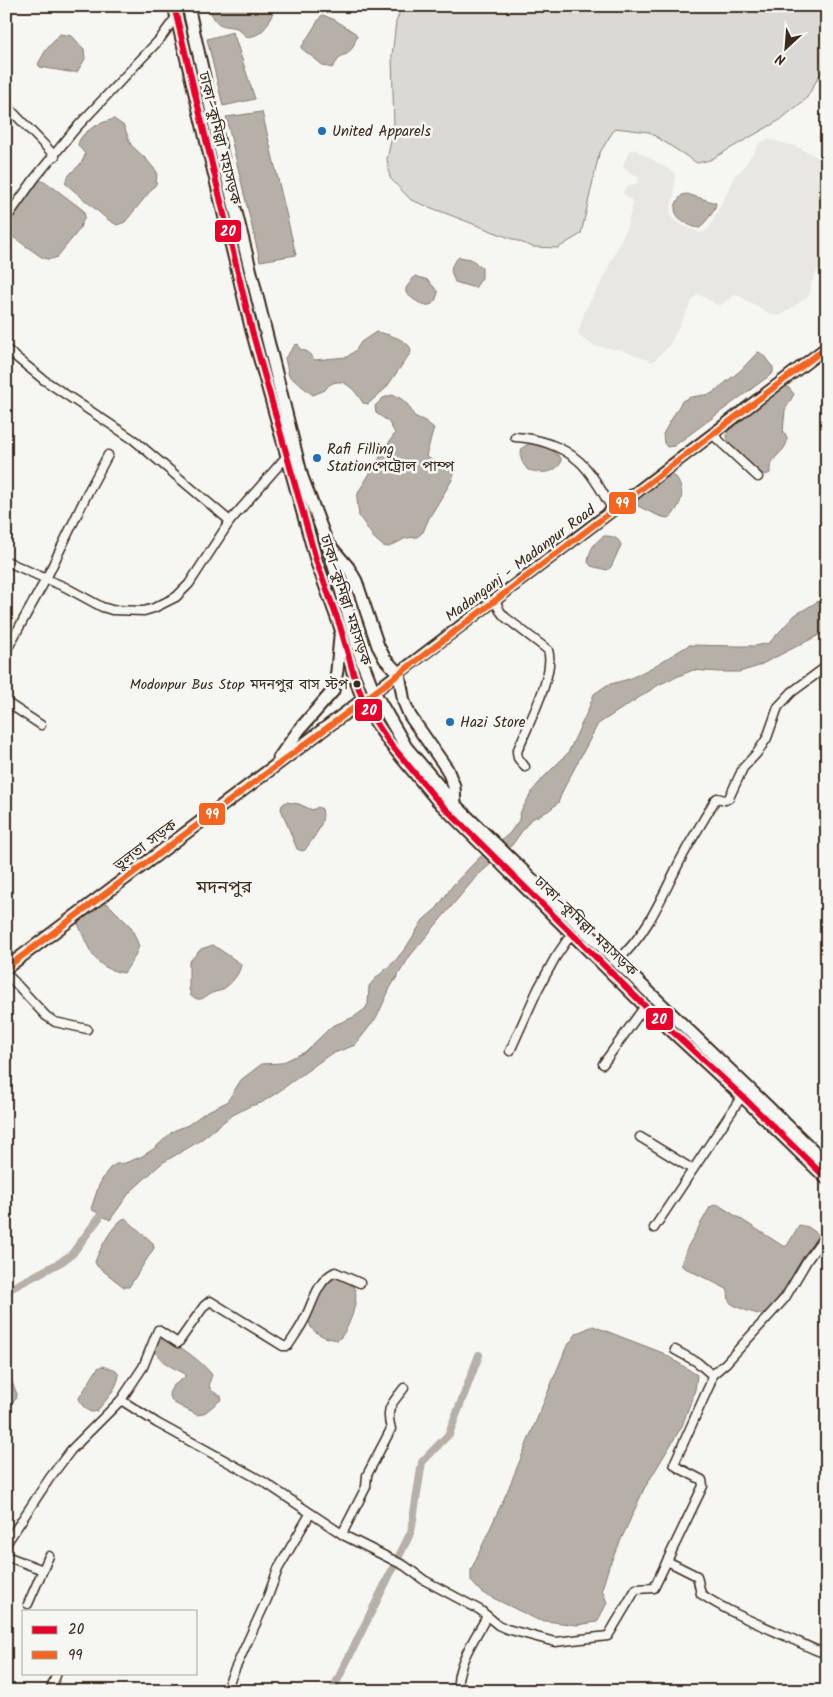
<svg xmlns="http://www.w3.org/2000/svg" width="833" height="1697" viewBox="0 0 833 1697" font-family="Kalam,'Noto Sans Bengali',sans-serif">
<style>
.built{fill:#e8e7e2}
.green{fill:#dad9d3;stroke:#8a8278}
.water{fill:#b6b0a9;stroke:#857a71}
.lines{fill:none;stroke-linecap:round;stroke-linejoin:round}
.canal{stroke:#b6b0a9;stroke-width:8}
.minor-casing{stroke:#3b2a1e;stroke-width:11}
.major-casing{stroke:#3b2a1e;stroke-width:14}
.highway-casing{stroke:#3b2a1e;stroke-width:15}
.minor{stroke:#f6f6f2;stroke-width:8}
.major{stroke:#f6f6f2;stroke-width:10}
.highway{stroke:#f6f6f2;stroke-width:11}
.bus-1-casing{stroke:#f6f6f2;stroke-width:10}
.bus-2-casing{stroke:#f6f6f2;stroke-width:10}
.bus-1{stroke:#e4002b;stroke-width:6}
.bus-2{stroke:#f26522;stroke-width:6}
.poi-dot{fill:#1f6fb2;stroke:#f6f6f2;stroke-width:2}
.bus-dot{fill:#3b2a1e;stroke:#f6f6f2;stroke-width:2}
.labels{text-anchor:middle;stroke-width:5;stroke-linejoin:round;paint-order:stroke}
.bus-label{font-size:14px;fill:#3b2a1e;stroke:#f6f6f2;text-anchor:end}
.poi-label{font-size:15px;fill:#3b2a1e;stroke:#f6f6f2;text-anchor:start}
.street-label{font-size:15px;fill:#3b2a1e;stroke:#f6f6f2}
.quarter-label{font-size:18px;fill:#3b2a1e;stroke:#f6f6f2}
.line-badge{stroke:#f6f6f2;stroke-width:2}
.badge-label{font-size:14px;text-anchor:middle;font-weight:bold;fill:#fff}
</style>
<rect width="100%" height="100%" fill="#f6f6f2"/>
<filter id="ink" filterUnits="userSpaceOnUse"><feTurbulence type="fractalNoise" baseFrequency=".02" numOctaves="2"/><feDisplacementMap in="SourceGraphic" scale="10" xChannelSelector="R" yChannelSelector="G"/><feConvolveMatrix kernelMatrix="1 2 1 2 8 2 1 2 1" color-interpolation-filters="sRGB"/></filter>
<g filter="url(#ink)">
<polygon class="built" points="767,139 795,146 812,154 827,164 827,269 818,270 811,283 810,295 783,314 777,316 766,312 736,294 719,306 698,294 693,299 669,346 653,362 622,350 594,346 582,338 578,333 585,310 601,283 626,229 633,205 633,202 625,195 623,192 626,187 637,183 639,180 638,177 624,168 623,165 630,150 636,150 675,173 674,196 670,211 672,218 676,222 700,233 704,232 709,228 732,183 735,174 741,171 760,143"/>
<polygon class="green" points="402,6 827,6 827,62 806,99 780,120 710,160 697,163 649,132 615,128 599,154 581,234 558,248 533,247 411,200 390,178 387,159 394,128 392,56 396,22"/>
<g class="water">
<path d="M207,6H269L273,12C268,26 262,36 247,37L237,28C215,24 219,27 207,6Z"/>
<polygon points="323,15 335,20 355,33 357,36 353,47 347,54 341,56 332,68 324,66 301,48 321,16"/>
<polygon points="233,32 255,99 223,106 207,39"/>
<polygon points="60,34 72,36 84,49 85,59 77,72 69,72 40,67 38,64 46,50"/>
<polygon points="262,112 296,255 260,261 226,117"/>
<path d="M114,119L124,126L131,145L146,159L157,172L156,184L125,222L117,225L107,219L65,183C68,171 83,167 85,154L78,145C80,131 102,122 114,119Z"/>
<path d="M40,180L50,185L83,210L85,216L79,230L57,257C51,260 46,260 40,256L6,232V222L35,184Z"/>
<path d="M687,194L716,203C715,213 706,220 700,228C692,228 675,219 675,209C675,203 679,199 682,195Z"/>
<path d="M459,257L471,259L482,268V278L475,288L455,282C450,270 449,266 459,257Z"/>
<path d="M415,276L428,280L438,292C434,315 417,303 406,293V288Z"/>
<path d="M376,332C388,334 402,338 410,347L411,352L386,388L368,404L363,403C357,393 345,376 331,384C328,385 327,388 325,390C321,392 317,393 313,395L289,376L285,358L295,345L298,344L300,349L308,352L314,360L347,357L356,350L361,342Z"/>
<path d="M758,352C766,355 767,362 773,367V373L674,446L667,447L664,443L663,434L682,401L691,397L711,394L740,371Z"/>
<path d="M784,385L787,386L794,394L785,410L783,433L786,435C792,451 768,455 770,473L766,475C755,471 729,449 727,436C727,433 728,431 728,428Z"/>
<path d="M392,395C404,398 409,405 414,416L425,421L434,428L426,456C434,463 445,466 454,473L452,480L429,518L423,532L417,537L406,538L389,547L383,546L374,538L359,516L357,498L359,491L395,433L388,421L376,413L375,406L383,398Z"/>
<path d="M532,442L552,450L561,458V463C552,475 542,473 528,470C522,463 519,458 522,448Z"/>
<path d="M672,476L676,477C683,489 684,498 676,510C674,513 672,517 668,518C661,518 644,509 638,506L637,503C642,491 659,480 672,476Z"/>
<path d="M604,536C612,536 618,537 621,545L611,567L607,570L591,566L588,562C589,551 594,542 604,536Z"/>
<polygon points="827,596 827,631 756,667 739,672 718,672 693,670 660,684 598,724 563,790 558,803 548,811 530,820 512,845 476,877 424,939 410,956 390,988 377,1017 355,1045 329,1055 278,1092 261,1103 250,1106 231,1116 198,1142 162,1163 130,1192 110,1220 91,1209 99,1185 106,1173 110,1168 116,1164 125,1163 141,1157 155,1148 173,1131 188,1125 206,1112 227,1102 241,1080 259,1066 262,1064 281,1063 305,1052 332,1026 354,1017 365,1009 368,1004 369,986 375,979 395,961 407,946 423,920 437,908 453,885 479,858 509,834 519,820 520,813 533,790 544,777 568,753 588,710 594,694 607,685 629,679 651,668 689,645 737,646 755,646 769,643 795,615"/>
<path d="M286,802L299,804L312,810L318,807L322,809C326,824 313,838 305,850L302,851L297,849L281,809L282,805Z"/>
<path d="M99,901L108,904L131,927L139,946L134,958L124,973C93,968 90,950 78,924L79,918Z"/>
<path d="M213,945L241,964C240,974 231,984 223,989C220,992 216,991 212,993C202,997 203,1003 191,996L189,988V962L201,949Z"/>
<path d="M717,1204L783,1246H787L799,1225L808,1227L818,1234L797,1271L769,1310L763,1315C756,1314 732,1307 729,1301C728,1297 729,1293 727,1289L683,1267L681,1264L687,1248L710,1207Z"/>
<path d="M125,1218L153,1243L154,1248L129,1287H124L97,1266L95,1262C99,1250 114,1222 125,1218Z"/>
<path d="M336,1276C343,1278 353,1281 355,1289C359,1301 348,1332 338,1340C324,1338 306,1332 309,1315L328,1279Z"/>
<polygon points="593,1326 663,1353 697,1375 695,1390 682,1426 644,1489 609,1566 602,1589 607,1603 597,1622 577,1625 538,1620 481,1592 471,1581 471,1570 507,1492 566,1348 577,1333"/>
<path d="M161,1339C174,1340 205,1364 212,1375C207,1388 209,1390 221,1396L222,1399L203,1414L197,1415L176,1404L172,1401L169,1393L173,1386L185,1377L184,1373C171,1367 160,1362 154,1350L156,1341Z"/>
<path d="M102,1366L114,1369L119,1375C117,1389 106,1400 97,1411C89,1415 84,1407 79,1401V1398L98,1368Z"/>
<polygon points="6,1368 17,1394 16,1399 13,1402 6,1404"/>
</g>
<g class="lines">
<g class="canal">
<polyline points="6,1291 61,1262 72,1254 107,1207"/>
<polyline points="332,1691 411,1532 422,1462 449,1434 479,1355"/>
</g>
<defs>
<g id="minor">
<polyline points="6,105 55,156"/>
<polyline points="6,219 35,178 76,128 160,39 176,17"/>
<polyline points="6,349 44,380 134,440 230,521 287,456"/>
<polyline points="713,435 758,477"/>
<path d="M515,437C537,438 563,446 580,462C594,475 603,494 613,510"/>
<polyline points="6,561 46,579 88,492 108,455"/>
<path d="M495,600L500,611L505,617L548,650C556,674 526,728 517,752L518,758L525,767"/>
<polyline points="6,651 46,579 65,587 102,607 112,610 144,611 154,608 176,597 189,584 230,521"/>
<polyline points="6,702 41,725"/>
<path d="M617,961C646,935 660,901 677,867C688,844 703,822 715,800L717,798L725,800L729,798L743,768L757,753L767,738L778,707L792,692L827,666"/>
<polyline points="6,973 46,1016 55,1022 87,1029"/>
<polyline points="510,1051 538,989 555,958 572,933"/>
<polyline points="603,1064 645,1006"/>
<polyline points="640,1137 692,1169"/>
<polyline points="654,1228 742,1096"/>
<path d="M360,1283L335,1272C316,1281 313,1305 303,1322C299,1330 293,1338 288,1346H283L210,1301L204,1306L178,1343L158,1330L143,1367L121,1400L157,1423L264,1482L345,1536L405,1566L424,1580L480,1610L498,1625L507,1629L555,1642L608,1636L636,1589L654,1588L703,1486L702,1480L677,1467L674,1464L710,1384L712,1375L697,1362L675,1350"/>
<polyline points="712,1375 726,1363 785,1298 808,1259 827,1233"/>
<path d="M342,1534L366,1487L367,1475L391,1429C385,1407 392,1404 404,1388"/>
<polyline points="6,1544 49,1479 71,1450 121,1400"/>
<polyline points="6,1556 43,1570"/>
<path d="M667,1561L697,1576L701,1594C728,1612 758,1624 788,1637C801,1643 813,1650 827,1654"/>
<polyline points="28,1604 49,1556"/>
<polyline points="50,1691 57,1673"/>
<polyline points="225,1691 267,1599 278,1569 310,1514"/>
<path d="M458,1691C455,1665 476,1637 487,1616"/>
</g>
<polyline id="major" points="374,692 827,347"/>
<g id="highway">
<polyline points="174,6 252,331 317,563 340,626 353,672 363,700 373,718 389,742 437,800 645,1006 742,1096 827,1179"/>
<polyline points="188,6 219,144 302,477 327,543 362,661 374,692 406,747 455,805 827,1164"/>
<polyline points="330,546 348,567 356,581 378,646 385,659 399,674 404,702 410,716 447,769 454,786 455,805"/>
<polyline points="279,758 299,730 333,691 337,671 340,636"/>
<polyline points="6,968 368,696"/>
</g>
</defs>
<use href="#minor" class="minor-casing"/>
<use href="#major" class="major-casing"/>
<use href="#highway" class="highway-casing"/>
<use href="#minor" class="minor"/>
<use href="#major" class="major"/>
<use href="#highway" class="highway"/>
<defs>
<polyline id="bus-1" points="174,6 252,331 317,563 340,626 353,672 363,700 373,718 389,742 437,800 645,1006 742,1096 827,1179"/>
<polyline id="bus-2" points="6,968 399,674 827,347"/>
</defs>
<use href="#bus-1" class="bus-1-casing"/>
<use href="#bus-2" class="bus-2-casing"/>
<use href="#bus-1" class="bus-1"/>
<use href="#bus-2" class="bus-2"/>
</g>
</g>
<g class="poi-dot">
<circle cx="322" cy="131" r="5"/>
<circle cx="317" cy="458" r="5"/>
<circle cx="450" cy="722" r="5"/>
</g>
<circle class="bus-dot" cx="357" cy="684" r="4.5"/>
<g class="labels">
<g class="bus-label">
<text x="348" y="689">Modonpur Bus Stop মদনপুর বাস স্টপ</text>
</g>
<g class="poi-label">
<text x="332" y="136">United Apparels</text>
<text x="327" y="454">Rafi Filling<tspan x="327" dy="17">Stationপেট্রোল পাম্প</tspan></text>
<text x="460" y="727">Hazi Store</text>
</g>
<g class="street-label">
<text transform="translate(220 138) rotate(76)" y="5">ঢাকা–কুমিল্লা মহাসড়ক</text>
<text transform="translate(520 563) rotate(-37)" y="5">Madanganj - Madanpur Road</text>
<text transform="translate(346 600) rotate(72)" y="5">ঢাকা–কুমিল্লা মহাসড়ক</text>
<text transform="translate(145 845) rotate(-37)" y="5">ভুলতা সড়ক</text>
<text transform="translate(586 926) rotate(44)" y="5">ঢাকা–কুমিল্লা মহাসড়ক</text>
</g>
<g class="quarter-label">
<text x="224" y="893">মদনপুর</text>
</g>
</g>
<g class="line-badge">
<rect x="214" y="219" width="28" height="24" rx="5" fill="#e4002b"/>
<rect x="608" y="491" width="29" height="24" rx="5" fill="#f26522"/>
<rect x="354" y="698" width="29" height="24" rx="5" fill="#e4002b"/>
<rect x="198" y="802" width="28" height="24" rx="5" fill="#f26522"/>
<rect x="645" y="1007" width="29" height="24" rx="5" fill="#e4002b"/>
</g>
<g class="badge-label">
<text x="228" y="236">20</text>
<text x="622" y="508">99</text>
<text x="369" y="715">20</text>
<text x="212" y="819">99</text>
<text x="659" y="1024">20</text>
</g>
<rect width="833" height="1697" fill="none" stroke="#f6f6f2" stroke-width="25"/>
<rect x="12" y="12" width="808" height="1672" fill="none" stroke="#3b2a1e" stroke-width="2" filter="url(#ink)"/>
<rect x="22" y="1610" width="175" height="65" fill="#f6f6f2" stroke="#aba49d"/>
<rect x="32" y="1626" width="25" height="8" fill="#e4002b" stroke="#aba49d"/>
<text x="68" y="1634" font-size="15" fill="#3b2a1e">20</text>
<rect x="32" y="1651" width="25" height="8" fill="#f26522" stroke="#aba49d"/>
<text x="68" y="1660" font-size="15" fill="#3b2a1e">99</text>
<g transform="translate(786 48) rotate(206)" stroke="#f6f6f2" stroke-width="4" paint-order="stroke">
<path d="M0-4L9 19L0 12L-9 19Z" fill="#3b2a1e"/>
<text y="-8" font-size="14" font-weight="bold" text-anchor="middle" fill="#3b2a1e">N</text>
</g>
</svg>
